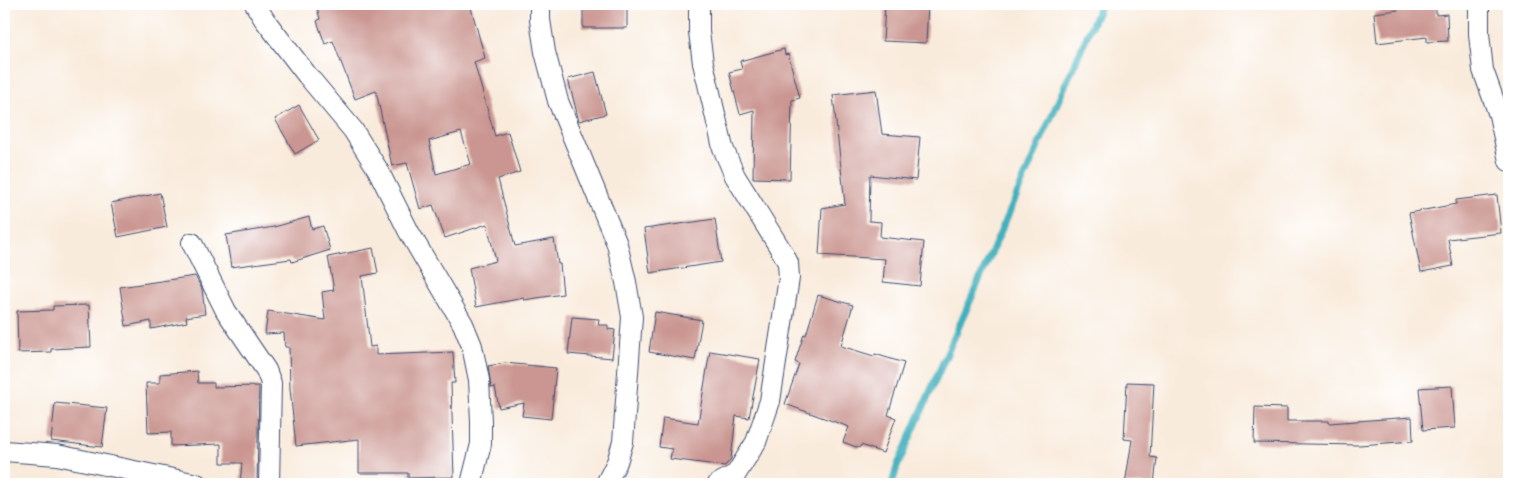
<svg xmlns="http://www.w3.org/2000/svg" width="1513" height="488" viewBox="0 0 1513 488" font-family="'Playpen Sans',sans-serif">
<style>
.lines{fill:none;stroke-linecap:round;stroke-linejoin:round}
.stream{stroke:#42b1be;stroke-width:7}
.building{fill:#cb9691;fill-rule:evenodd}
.street-casing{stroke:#3c4b71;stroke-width:22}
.street{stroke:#fff;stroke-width:20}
</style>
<rect width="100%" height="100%" fill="#fff"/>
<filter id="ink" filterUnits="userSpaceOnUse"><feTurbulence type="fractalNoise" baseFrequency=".02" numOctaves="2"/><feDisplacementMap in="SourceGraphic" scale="10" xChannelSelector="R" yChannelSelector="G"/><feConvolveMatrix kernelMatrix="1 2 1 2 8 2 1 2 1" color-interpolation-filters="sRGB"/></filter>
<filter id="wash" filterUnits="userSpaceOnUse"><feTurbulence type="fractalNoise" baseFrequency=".0096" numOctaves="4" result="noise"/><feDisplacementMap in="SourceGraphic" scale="20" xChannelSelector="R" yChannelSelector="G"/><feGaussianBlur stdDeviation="1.12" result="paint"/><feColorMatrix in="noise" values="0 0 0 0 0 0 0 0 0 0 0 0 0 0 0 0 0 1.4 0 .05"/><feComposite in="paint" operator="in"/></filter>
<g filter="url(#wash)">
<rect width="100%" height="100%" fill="#f9ebdc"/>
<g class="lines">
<polyline class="stream" points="892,484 897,467 1101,4"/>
</g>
<g id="blocks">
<g class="building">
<path d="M329,4H470L485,58L474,62L495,136L508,132L520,172L498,179L515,246L554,239L558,264H560L563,294L524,300V298L476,307L469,268L496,261L487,224L445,238L433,205L420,209L407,163L392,166L376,91L355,99L333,41L325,44L317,21L320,19L317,8ZM461,132L471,164L436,174L429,141Z"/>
<rect x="583" y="4" width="44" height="24"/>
<polygon points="885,4 928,4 926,43 883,41"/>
<polygon points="1436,7 1436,15 1447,14 1448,41 1427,42 1427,37 1377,43 1374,13 1398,10 1398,8"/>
<polygon points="784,49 785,55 788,54 800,98 792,100 790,179 753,178 754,110 740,114 729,72 742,69 740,61"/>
<polygon points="595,72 606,114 579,121 568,79"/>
<polygon points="876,90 882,134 920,137 916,180 870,175 869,221 881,222 880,237 924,242 920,286 883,282 885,259 819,255 822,208 845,204 833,95"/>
<polygon points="299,105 319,140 295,154 275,119"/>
<polygon points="160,193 167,227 118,237 111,203"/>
<polygon points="1497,195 1501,233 1448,239 1453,266 1421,272 1409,213 1456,204 1456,200"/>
<polygon points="309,217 312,229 323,226 330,250 292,262 291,259 231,267 226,235 274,227"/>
<polygon points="715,219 721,262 650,273 644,229"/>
<polygon points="373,248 378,273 362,276 370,347 376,346 376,355 453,352 455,383 451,383 454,477 408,478 408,473 359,473 359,439 296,446 290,389 289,347 285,347 284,333 265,334 268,311 325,320 322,292 334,290 328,257"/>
<polygon points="195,276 202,289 205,314 186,317 187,322 151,329 151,321 126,326 120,287"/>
<polygon points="818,295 853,305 841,346 874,356 875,354 904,363 888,415 896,418 883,453 861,445 859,448 843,442 849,427 785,404 799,364 795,362 804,334 806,335"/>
<polygon points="89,305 91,347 51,349 51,352 18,353 17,311 53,310 53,306"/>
<polygon points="655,312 702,320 695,360 649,352"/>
<polygon points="572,317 599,319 598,325 608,325 608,329 615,330 612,358 568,354"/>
<polygon points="710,351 760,359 749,418 736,416 731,459 725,466 670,459 672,449 659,447 663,418 698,423"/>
<polygon points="505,363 556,368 551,419 522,416 524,403 499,408 495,387 491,388 488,366"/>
<polygon points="197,371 198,383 214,383 214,387 259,386 257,484 240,483 242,463 221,463 221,444 171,446 171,432 148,433 146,383 160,383 160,374"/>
<polygon points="1127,382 1154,383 1150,457 1157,458 1154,484 1125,484 1132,440 1124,439"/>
<polygon points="1452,386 1455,428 1423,430 1419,388"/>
<polygon points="55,403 107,408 102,447 51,441"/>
<polygon points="1255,407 1287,408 1287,421 1329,421 1329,423 1412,417 1413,441 1359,445 1254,443"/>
</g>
</g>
</g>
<g filter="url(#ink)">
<use href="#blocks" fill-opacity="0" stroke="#3c4b71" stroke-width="1"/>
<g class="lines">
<defs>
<g id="street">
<polyline points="255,4 264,19 307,75 353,130 378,170 409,232 463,324 472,346 479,380 481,421 481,444 471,484"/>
<polyline points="540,4 540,20 545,52 558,101 617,244 626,282 632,317 623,442 617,462 606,484"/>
<polyline points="699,4 699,32 703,63 723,148 735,176 783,253 788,263 789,278 770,401 756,442 736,474 718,484"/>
<polyline points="1479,4 1479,34 1483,70 1499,115 1509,161"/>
<polyline points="192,243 226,311 266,370 271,383 269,484"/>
<polyline points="4,451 57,455 197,484"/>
</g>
</defs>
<use href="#street" class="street-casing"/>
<use href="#street" class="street"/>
</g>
</g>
<rect width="1513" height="488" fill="none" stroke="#fff" stroke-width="20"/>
</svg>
